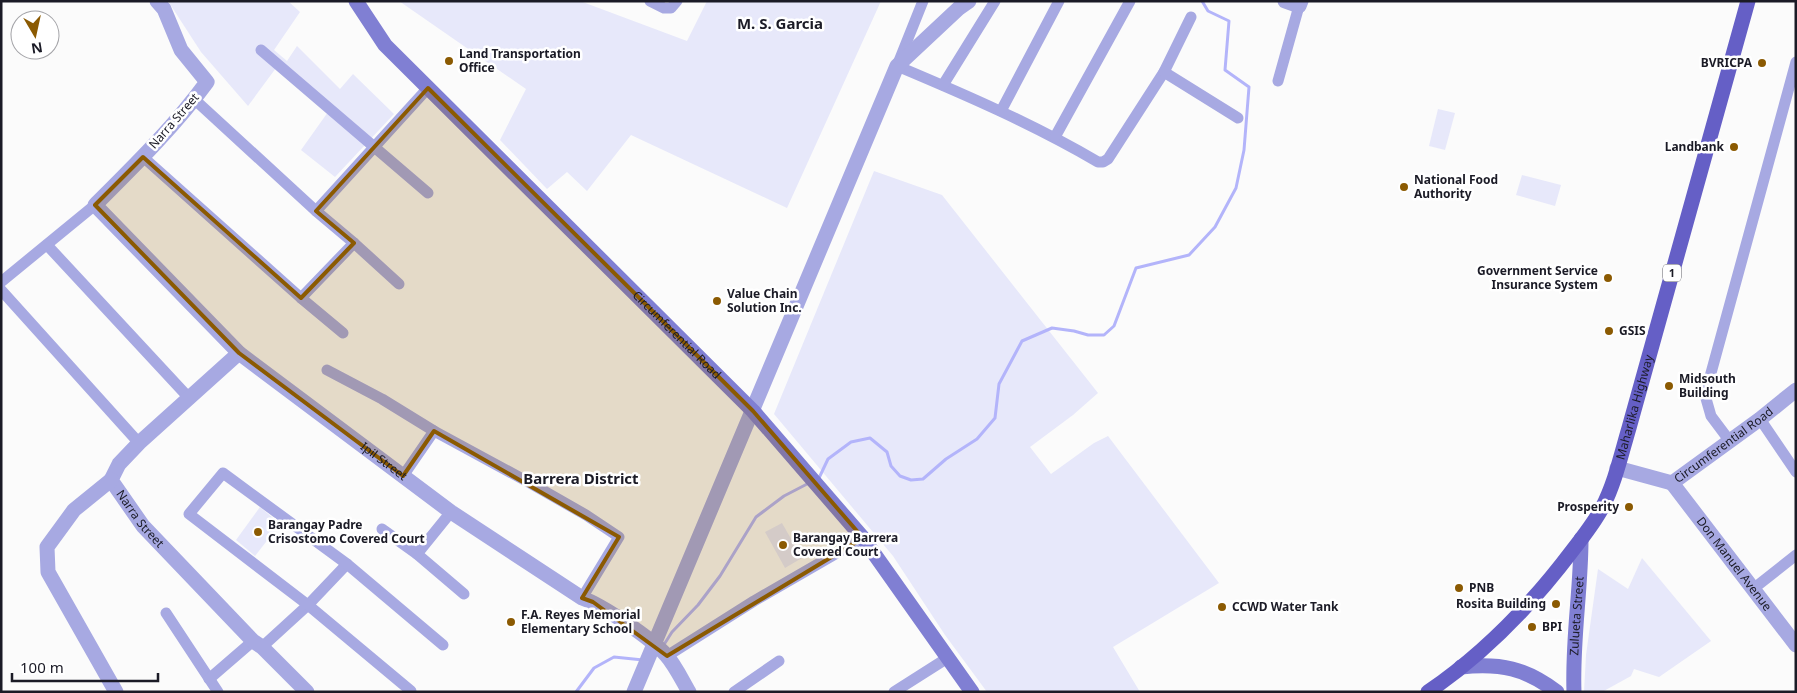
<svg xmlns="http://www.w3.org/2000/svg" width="1797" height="693" viewBox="0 0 1797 693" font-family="'Noto Sans',sans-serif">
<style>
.green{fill:#e7e8fa}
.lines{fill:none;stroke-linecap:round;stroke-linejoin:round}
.stream{stroke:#b3b4fa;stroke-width:3}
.minor{stroke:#a7a9e2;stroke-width:11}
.tertiary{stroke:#a7a9e2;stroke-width:15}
.secondary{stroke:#807fd3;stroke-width:15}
.primary{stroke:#655fc6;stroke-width:15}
.marked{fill:#8b5a02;fill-opacity:0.2;stroke:#8b5a02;stroke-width:4;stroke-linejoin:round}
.poi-dot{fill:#8b5a02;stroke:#fff;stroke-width:2}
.labels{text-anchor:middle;stroke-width:5;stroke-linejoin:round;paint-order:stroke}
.shield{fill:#fff;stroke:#5f5f67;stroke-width:1}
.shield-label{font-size:11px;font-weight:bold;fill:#1b1b26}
.poi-label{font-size:12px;font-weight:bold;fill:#1b1b26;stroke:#fff;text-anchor:start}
.street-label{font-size:12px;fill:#1b1b26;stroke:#fff}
.quarter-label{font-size:15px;font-weight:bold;fill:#1b1b26;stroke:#fff}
</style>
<rect width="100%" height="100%" fill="#fbfbfb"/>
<g class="green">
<polygon points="168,1 288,1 300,12 274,50 287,61 297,46 340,89 353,74 394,114 335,177 301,150 328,112 276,68 248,106 201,52"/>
<polygon points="399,1 580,1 687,41 707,1 881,1 787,208 631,135 587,191 567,172 547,189 500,140 526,89"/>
<polygon points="1438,109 1455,113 1445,150 1429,146"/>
<polygon points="874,171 942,195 1098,393 1073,415 1030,447 1051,474 1094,443 1108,436 1219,583 1113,647 1140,692 987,692 945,635 893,556 774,414"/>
<polygon points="1522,175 1561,185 1555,206 1516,195"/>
<polygon points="260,507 280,524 255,556 236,540"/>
<polygon points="782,523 802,558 785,568 765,532"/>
<polygon points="1642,558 1711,641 1659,677 1634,669 1631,676 1602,692 1584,692 1586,655 1598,569 1628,589"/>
</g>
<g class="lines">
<g class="stream">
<polyline points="819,478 828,459 851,442 870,438 887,452 891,466 900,476 911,480 923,479 946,459 977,439 995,418 999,384 1022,341 1052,328 1074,331 1088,335 1104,335 1114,326 1136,268 1189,255 1215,227 1236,188 1244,150 1249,87 1225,70 1229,21 1208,11 1202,1"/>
<polyline points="665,643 672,632 698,605 720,576 756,517 784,496 809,483"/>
<polyline points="576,692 594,668 614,657 643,660"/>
</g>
<g class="minor">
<polyline points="650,1 664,8 671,8 677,1"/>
<path d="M923,1L897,66C966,95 1033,124 1098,162H1103L1108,159L1164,72L1191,17"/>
<polyline points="261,50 428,193"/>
<polyline points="1164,72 1238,118"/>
<polyline points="1278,81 1299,6"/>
<polyline points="943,85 995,1"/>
<polyline points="194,99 316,211 354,243 399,284"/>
<polyline points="1001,111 1059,1"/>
<polyline points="1055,137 1130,1"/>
<polyline points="143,157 301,298 343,333"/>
<polyline points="316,211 428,88"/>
<polyline points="47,245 190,399"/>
<polyline points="1,282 95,205"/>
<polyline points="1,290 139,443"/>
<polyline points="301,298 354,243"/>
<polyline points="327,370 382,399 434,431 530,483 586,515 619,537 582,598"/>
<polyline points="1760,419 1796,472"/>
<polyline points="1729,440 1711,416 1705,395 1796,62"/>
<polyline points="403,476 434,431"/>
<polyline points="382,529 417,554 464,594"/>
<polyline points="417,554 451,512"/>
<polyline points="1753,589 1796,555"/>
<polyline points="166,613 218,692"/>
<polyline points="262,647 308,605 347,564"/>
<polyline points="667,656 754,601 863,538"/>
<polyline points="209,679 253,641"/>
<polyline points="411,691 308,605 189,514 223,473 347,564 443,645"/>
<polyline points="734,692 779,661"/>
<polyline points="894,692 949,657"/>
</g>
<g class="tertiary">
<path id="s1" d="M157,1L164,9L181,50L207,82C174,127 134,166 95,205L239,353L451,512L582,598C602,605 651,638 666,655C675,665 682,680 689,692"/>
<polyline points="1285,1 1299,6 1301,1"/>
<path id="s2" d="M239,353L139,443L119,464L111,480L143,526L253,641L262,647L307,692"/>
<path id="s3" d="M1617,468L1672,483L1760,419L1796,390"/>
<polyline points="111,480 74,510 47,547 48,572 116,692"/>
<path id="s4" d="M1672,483L1796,645"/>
<polyline points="634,692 897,66 959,8 969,1"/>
</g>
<g class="secondary">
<path id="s5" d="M356,1L385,45L753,411L863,538L972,692"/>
<path d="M1461,667C1501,663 1525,668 1557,692"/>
<path id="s6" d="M1574,692C1572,640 1581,590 1581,539"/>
</g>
<path class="primary" id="s7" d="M1428,692C1482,655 1532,604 1572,551C1583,537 1594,523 1602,508C1615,483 1621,455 1629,428L1748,1"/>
</g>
<path class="marked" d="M428,88L753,411L863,538L667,656L593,602L582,598L619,537L434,431L403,476L239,353L95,205L143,157L301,298L354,243L316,211Z"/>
<g class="poi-dot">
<circle cx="449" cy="61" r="5"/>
<circle cx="1762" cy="63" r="5"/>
<circle cx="1734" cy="147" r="5"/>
<circle cx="1404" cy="187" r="5"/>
<circle cx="1608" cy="278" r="5"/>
<circle cx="717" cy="301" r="5"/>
<circle cx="1609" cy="331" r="5"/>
<circle cx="1669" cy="386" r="5"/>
<circle cx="1629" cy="507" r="5"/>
<circle cx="258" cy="532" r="5"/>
<circle cx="783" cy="545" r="5"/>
<circle cx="1459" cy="588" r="5"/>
<circle cx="1556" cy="604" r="5"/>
<circle cx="1222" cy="607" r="5"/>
<circle cx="511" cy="622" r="5"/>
<circle cx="1532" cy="627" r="5"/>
</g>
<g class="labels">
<rect class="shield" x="1663" y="264.5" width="18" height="17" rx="4"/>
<g class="shield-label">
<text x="1672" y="277">1</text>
</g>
<g class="poi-label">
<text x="459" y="58">Land Transportation<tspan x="459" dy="14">Office</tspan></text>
<text x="1752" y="67" text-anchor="end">BVRICPA</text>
<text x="1724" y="151" text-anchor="end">Landbank</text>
<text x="1414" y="184">National Food<tspan x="1414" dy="14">Authority</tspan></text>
<text x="1598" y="275" text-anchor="end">Government Service<tspan x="1598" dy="14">Insurance System</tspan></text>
<text x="727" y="298">Value Chain<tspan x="727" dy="14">Solution Inc.</tspan></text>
<text x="1619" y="335">GSIS</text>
<text x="1679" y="383">Midsouth<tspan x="1679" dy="14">Building</tspan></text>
<text x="1619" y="511" text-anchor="end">Prosperity</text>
<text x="268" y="529">Barangay Padre<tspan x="268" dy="14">Crisostomo Covered Court</tspan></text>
<text x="793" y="542">Barangay Barrera<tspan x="793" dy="14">Covered Court</tspan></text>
<text x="1469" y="592">PNB</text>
<text x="1546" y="608" text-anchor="end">Rosita Building</text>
<text x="1232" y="611">CCWD Water Tank</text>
<text x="521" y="619">F.A. Reyes Memorial<tspan x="521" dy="14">Elementary School</tspan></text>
<text x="1542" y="631">BPI</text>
</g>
<g class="street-label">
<text transform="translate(174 121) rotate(-49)" y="4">Narra Street</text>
<text dy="4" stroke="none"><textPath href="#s5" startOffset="464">Circumferential Road</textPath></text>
<text dy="4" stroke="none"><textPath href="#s7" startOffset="361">Maharlika Highway</textPath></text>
<text dy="4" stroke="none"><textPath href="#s3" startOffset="121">Circumferential Road</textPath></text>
<text dy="4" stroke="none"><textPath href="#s1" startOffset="650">Ipil Street</textPath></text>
<text dy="4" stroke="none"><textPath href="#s2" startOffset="230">Narra Street</textPath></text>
<text dy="4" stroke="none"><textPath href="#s4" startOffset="102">Don Manuel Avenue</textPath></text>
<text dy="4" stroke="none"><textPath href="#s6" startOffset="76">Zulueta Street</textPath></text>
</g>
<g class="quarter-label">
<text x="780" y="29">M. S. Garcia</text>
<text x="581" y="484">Barrera District</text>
</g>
</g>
<rect width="1797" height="693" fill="none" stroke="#1b1b26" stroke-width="5"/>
<g transform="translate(35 35) rotate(171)"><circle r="24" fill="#ffffff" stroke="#a4a4a8"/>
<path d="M0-4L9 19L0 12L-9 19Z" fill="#8b5a02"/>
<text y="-8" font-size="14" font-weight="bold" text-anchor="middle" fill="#1b1b26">N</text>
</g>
<path d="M12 673v8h146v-8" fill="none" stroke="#1b1b26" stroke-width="2.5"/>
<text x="20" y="673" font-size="15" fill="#1b1b26" stroke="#ffffff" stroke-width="4" paint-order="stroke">100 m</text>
</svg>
